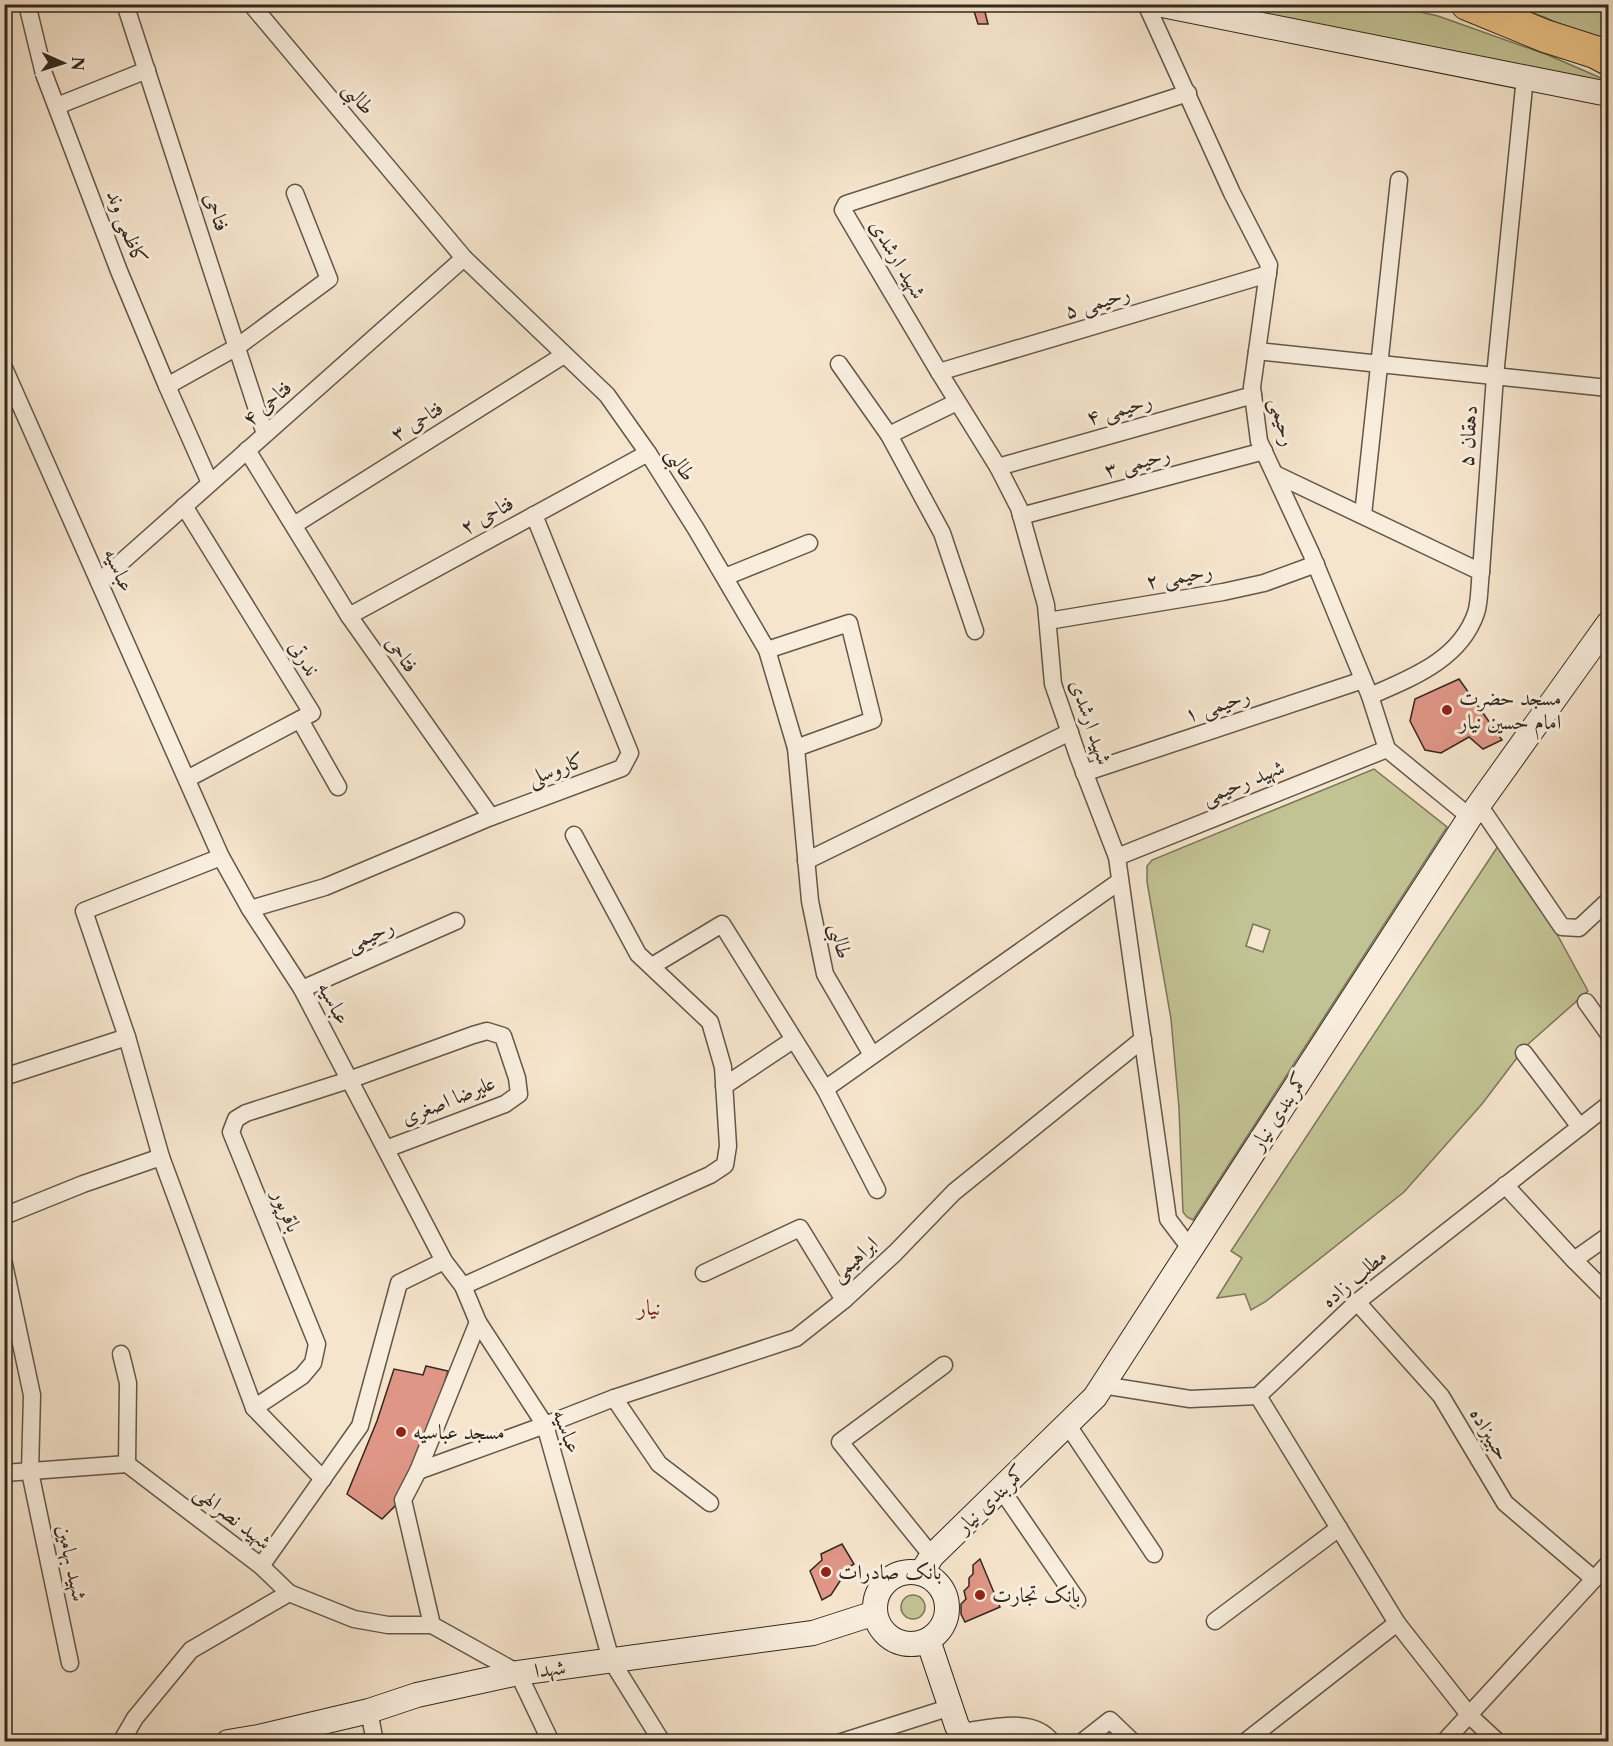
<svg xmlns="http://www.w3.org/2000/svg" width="1613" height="1746" viewBox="0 0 1613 1746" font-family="'Libre Caslon Text',Amiri,serif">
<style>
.green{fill:#c2c394;stroke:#7a765a;stroke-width:1.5;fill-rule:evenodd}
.building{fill:#e09686;stroke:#31281f;stroke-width:1.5}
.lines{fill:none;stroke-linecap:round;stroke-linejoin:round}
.street-casing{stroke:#62574a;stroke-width:19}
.secondary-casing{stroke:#31281f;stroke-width:26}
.highway-casing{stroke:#31281f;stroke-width:34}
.street{stroke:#f9eede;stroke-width:16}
.secondary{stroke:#f9eede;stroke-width:24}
.highway{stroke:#ebc286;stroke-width:32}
.poi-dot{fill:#8f2418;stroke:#f9eede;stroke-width:2}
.labels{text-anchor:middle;stroke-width:6;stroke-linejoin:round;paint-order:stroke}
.street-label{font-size:21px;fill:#31281f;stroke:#f9eede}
.poi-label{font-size:21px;fill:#31281f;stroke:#f9eede;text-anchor:start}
.neighbourhood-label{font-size:22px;fill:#7a1f14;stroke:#f9eede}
</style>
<rect width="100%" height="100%" fill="#f6e5cd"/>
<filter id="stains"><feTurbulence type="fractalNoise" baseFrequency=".00333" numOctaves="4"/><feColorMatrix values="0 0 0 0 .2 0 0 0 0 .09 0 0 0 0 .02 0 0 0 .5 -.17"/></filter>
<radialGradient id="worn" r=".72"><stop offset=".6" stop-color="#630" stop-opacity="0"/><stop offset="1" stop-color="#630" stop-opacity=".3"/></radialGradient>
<g class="green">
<polygon points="1198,5 1390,5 1438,16 1548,55 1608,81 1608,85"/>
<polygon points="1509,5 1608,5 1608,35 1600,42 1544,17"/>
<path d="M1374,769L1447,827L1193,1220L1187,1217L1183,1212L1179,1108L1171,1019L1147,882V866L1152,860ZM1253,924L1270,930L1263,952L1246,946Z"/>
<polygon points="1504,837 1588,991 1526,1046 1482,1104 1404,1192 1265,1302 1251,1310 1245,1294 1217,1298 1242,1258 1231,1251"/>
<circle cx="913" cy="1607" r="12"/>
</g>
<g class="building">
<polygon points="974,11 985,12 988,24 978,24"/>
<polygon points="1459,679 1502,740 1483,749 1469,737 1441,753 1425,750 1410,721 1415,699"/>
<polygon points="426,1366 448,1371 426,1444 397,1504 382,1519 347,1494 377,1421 394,1369 423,1375"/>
<polygon points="842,1544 854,1564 841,1572 842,1578 831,1595 822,1600 810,1571 822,1560 821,1554"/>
<polygon points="980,1559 1000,1607 965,1622 961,1614 961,1604 966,1599 964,1591 969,1586 969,1578 973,1574 973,1565"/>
</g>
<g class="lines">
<defs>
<g id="street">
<polyline points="27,4 44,74 119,271 167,386 237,347 329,279 295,193"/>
<polyline points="125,4 265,434"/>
<polyline points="251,4 464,258 607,395 648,453 696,529 767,650 796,748 810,901 825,974 872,1055"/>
<polyline points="1146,4 1232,193 1269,265 1252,387 1259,441 1311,553 1370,696 1387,749 1470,817"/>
<polyline points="1188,93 846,204 843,210 939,372 998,467 1019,508 1046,605 1053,684 1078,756 1117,857 1168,1219 1190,1248"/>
<polyline points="57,106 147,70"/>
<polyline points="1257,351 1608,388"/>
<polyline points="839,364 889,435 942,533 975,631"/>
<polyline points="4,368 221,857 250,909 302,989 444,1261 463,1286 478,1322 545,1425 611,1660 662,1742"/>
<polyline points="939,372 1268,274"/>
<polyline points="167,386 210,483"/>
<polyline points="889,435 957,402"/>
<polyline points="247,450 349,616 491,817"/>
<polyline points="998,467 1253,395"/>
<polyline points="1275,474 1481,572 1495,376 1525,77"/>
<polyline points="184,506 312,713 187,779"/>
<polyline points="1363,515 1399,180"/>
<polyline points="1021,516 1264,451"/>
<polyline points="294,525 564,355"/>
<polyline points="725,577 809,543"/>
<polyline points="99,582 464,258"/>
<polyline points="349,616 648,453"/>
<polyline points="1048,621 1223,592 1264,583 1316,564"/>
<polyline points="767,650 849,623 873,720 796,748"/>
<path d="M1370,696C1411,678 1460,660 1476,613C1480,601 1479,585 1481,572"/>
<polyline points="300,720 338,787"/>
<polyline points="1084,773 1363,680"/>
<polyline points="1479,805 1562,927 1579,928 1608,901"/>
<polyline points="221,857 84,911 127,1037 161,1157 254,1408 323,1479"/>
<polyline points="1117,857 1387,749"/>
<polyline points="806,861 1070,732"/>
<polyline points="250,909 325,887 491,817 622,768 630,753 534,515"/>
<polyline points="652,966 722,924 825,1089"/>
<polyline points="302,989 456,921"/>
<polyline points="1586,1002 1608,1033"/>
<polyline points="1524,1053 1580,1127"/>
<polyline points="4,1077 127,1037"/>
<polyline points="724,1086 793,1040"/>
<polyline points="1505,1185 1574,1260 1608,1294"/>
<polyline points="877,1190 825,1089 1120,881"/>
<polyline points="4,1216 83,1184 161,1157"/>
<polyline points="1574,1260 1608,1236"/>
<polyline points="4,1264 32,1395 30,1472 70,1663"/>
<polyline points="704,1273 800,1228 844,1300"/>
<polyline points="463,1286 710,1175 725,1165 728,1146 723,1067 710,1022 638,954 574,835"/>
<polyline points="1357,1302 1441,1396 1505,1503 1594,1579"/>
<polyline points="478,1322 418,1471 403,1500 432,1625 518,1673 551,1742"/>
<polyline points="121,1354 128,1383 127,1464"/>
<polyline points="1102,1385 1190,1399 1258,1396 1357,1302 1608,1105"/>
<polyline points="614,1398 659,1464 710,1503"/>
<polyline points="254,1408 302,1376 313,1363 317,1344 231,1132 236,1119 246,1113 349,1080 473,1035 487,1031 503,1036 517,1078 519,1094 505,1104 386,1149"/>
<polyline points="1067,1424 1154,1554"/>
<polyline points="418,1471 545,1425 614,1398 796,1338 844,1300 895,1253 954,1192 1143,1039"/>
<polyline points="4,1473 127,1464 261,1566 289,1593 354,1619 388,1625 432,1625"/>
<polyline points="1001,1489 1077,1600"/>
<polyline points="932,1556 840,1442 944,1365"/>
<polyline points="261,1566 360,1426 399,1283 444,1261"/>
<polyline points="1215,1621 1339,1528"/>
<polyline points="1397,1623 1470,1716 1498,1742"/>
<polyline points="369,1711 375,1742"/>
<path d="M961,1732C988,1729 1033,1715 1052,1742"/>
<polyline points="121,1742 135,1718 191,1650 289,1593"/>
<polyline points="841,1742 951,1707"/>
<polyline points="1082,1742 1110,1720 1133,1742"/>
<polyline points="1245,1742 1397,1623 1258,1396"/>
<polyline points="1444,1742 1608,1564"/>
</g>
<g id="secondary">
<polyline points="1157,4 1608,94"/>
<circle cx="911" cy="1608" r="36"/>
<polyline points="921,1573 932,1556 1095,1397 1470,817 1608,624"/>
<polyline points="928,1640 957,1726 968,1742"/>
<polyline points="228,1742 259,1737 369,1711 417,1695 518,1673 813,1633 875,1613"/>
</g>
<polyline id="highway" points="1467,4 1545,36 1595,52 1608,59"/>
</defs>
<use href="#street" class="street-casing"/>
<use href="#secondary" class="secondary-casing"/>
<use href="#highway" class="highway-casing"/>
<use href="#street" class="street"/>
<use href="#secondary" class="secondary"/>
<use href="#highway" class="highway"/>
</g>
<g class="poi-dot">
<circle cx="1447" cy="710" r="6"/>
<circle cx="401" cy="1432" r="6"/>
<circle cx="826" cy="1572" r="6"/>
<circle cx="980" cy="1595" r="6"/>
</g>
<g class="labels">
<g class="street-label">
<text transform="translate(359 98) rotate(50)" y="7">طالبی</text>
<text transform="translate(217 212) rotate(72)" y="7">فتاحی</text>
<text transform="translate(127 227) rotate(69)" y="7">کاظمی وند</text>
<text transform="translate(898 259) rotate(59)" y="7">شهید ارشدی</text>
<text transform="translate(1097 302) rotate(-17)" y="7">رحیمی ۵</text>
<text transform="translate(267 403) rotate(-41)" y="7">فتاحی ۴</text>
<text transform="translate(1119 409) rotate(-16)" y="7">رحیمی ۴</text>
<text transform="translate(417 421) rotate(-32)" y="7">فتاحی ۳</text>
<text transform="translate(1283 422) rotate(76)" y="7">رحیمی</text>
<text transform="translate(1468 436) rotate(-86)" y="7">دهقان ۵</text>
<text transform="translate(1137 462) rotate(-15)" y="7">رحیمی ۳</text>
<text transform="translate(681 464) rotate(57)" y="7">طالبی</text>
<text transform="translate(487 515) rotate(-29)" y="7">فتاحی ۲</text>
<text transform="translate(119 570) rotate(66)" y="7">عباسیه</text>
<text transform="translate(1179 576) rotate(-10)" y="7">رحیمی ۲</text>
<text transform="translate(402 654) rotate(55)" y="7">فتاحی</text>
<text transform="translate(304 658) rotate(58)" y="7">ندرتی</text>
<text transform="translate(1217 705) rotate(-18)" y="7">رحیمی ۱</text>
<text transform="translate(1091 722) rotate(71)" y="7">شهید ارشدی</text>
<text transform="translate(556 769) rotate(-20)" y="7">کاروسلی</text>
<text transform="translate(1243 782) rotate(-22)" y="7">شهید رحیمی</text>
<text transform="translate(370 935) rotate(-24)" y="7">رحیمی</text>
<text transform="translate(841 941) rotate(78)" y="7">طالبی</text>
<text transform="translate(334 1003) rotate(62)" y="7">عباسیه</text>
<text transform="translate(448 1100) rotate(-22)" y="7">علیرضا اصغری</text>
<text transform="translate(1279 1111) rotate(-57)" y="7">کمربندی نیار</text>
<text transform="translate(287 1211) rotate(68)" y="7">باقرپور</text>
<text transform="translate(854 1259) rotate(-42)" y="7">ابراهیمی</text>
<text transform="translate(1354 1278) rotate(-40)" y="7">مطلب زاده</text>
<text transform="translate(567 1431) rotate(69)" y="7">عباسیه</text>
<text transform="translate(1490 1434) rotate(59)" y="7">حبیبزاده</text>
<text transform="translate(991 1499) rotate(-44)" y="7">کمربندی نیار</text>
<text transform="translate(233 1517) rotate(38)" y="7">شهید نصرالهی</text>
<text transform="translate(72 1563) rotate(78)" y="7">شهید بهامین</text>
<text transform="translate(550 1669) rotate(-8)" y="7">شهدا</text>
</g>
<g class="poi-label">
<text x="1459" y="705">مسجد حضرت<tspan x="1459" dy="24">امام حسین نیار</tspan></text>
<text x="413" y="1439">مسجد عباسیه</text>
<text x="838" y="1579">بانک صادرات</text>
<text x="992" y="1602">بانک تجارت</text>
</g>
<g class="neighbourhood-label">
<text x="649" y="1315">نیار</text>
</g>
</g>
<rect width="1613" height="1746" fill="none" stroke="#f6e5cd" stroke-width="24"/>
<rect x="6" y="6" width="1601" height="1734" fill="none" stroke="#31281f" stroke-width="3"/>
<rect x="12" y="12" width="1589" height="1722" fill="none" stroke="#31281f" stroke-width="1.5"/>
<g transform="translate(63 63) rotate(93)" stroke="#f9eede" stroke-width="4.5" paint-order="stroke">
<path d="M0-4.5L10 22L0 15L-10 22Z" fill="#31281f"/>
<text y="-9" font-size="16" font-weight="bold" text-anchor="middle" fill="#31281f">N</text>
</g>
<rect width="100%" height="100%" filter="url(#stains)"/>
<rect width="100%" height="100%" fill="url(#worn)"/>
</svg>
